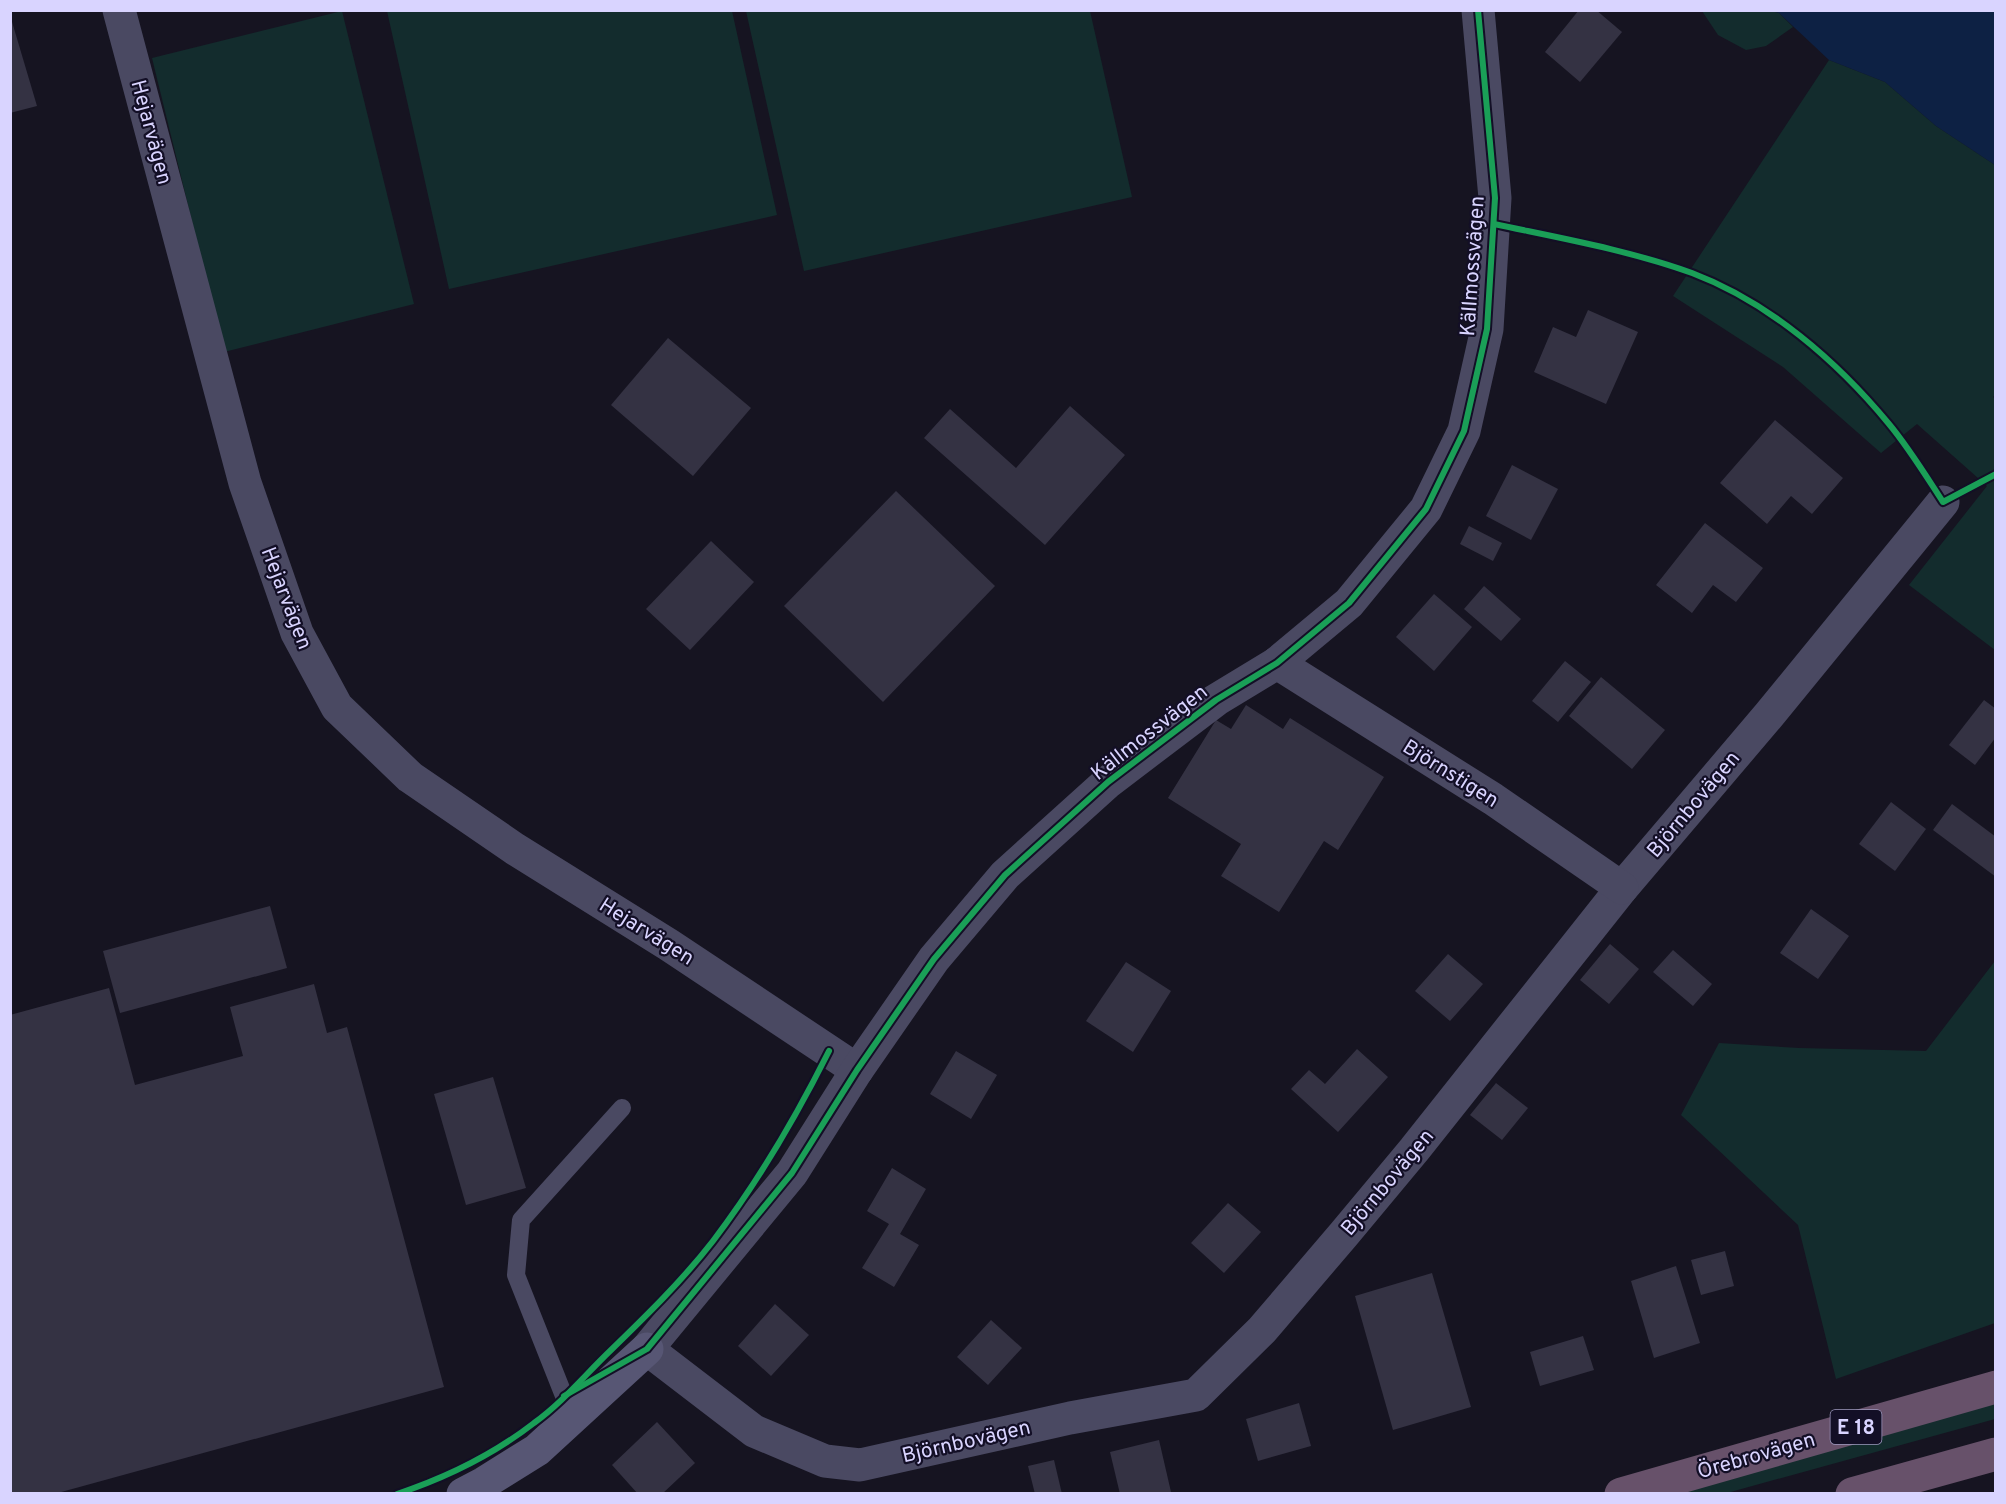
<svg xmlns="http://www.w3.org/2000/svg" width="2006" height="1504" viewBox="0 0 2006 1504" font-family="Overpass,sans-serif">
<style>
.green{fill:#132c2d}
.water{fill:#0d2144}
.building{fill:#343243}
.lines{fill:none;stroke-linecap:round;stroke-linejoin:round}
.lane{stroke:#4a4962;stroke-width:18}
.street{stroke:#4a4962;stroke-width:33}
.secondary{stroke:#575674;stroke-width:33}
.highway{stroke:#67516a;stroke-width:33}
.cycleway-casing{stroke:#130f26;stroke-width:10}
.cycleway{stroke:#1a9f57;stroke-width:6}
.labels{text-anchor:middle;stroke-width:4.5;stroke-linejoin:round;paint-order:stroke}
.shield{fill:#130f26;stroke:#9e99be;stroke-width:1.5}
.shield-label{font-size:20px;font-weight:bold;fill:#d9d4ff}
.street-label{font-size:21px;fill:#d9d4ff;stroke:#130f26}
</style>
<rect width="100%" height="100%" fill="#161421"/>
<g class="green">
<polygon points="342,11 414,304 224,352 152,58"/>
<polygon points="387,11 732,11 777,215 449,289"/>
<polygon points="746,11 1090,11 1132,197 804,271"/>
<polygon points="1702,11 1772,11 1779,13 1793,27 1766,46 1746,50 1718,35"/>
<polygon points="1829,60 1885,82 1936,126 1995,165 1996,394 1993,397 1996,399 1995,650 1909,585 1987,486 1917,424 1881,453 1783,367 1673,296"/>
<polygon points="1995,961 1995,1323 1836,1379 1798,1225 1681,1115 1719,1043 1799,1048 1926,1051"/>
<polygon points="1995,1401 1995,1419 1727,1493 1664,1494"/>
</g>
<polygon class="water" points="1772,11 1995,11 1995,165 1936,126 1885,82 1829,60 1779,13"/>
<g class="building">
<polygon points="1579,10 1596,10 1622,32 1580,82 1545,52"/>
<polygon points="10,15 37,106 10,113"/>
<polygon points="1588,310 1638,332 1606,404 1534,372 1553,327 1576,337"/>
<polygon points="668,338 751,408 693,476 611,405"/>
<polygon points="1070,406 1125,455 1045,545 924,438 950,409 1016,468"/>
<polygon points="1775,420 1843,478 1812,514 1791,496 1767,524 1720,483"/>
<polygon points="1512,465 1558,489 1531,540 1486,516"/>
<polygon points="896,491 995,586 883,702 784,606"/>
<polygon points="1705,523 1763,568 1736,602 1713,585 1692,613 1656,585"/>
<polygon points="1469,526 1502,543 1493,561 1460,544"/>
<polygon points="711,541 754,582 690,650 646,609"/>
<polygon points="1484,586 1521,619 1501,641 1464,609"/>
<polygon points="1434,594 1472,627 1434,671 1396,637"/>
<polygon points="1565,661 1591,682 1558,722 1532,701"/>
<polygon points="1601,677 1665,730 1632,769 1569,716"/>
<polygon points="1984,700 1996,709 1996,737 1975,765 1949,745"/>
<polygon points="1246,705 1283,729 1290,718 1384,777 1338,850 1324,841 1279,912 1221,876 1241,844 1168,798 1216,720 1231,729"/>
<polygon points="1891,802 1926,829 1895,871 1859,844"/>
<polygon points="1952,804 1996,837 1996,877 1933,830"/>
<polygon points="270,906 287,968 120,1013 103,951"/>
<polygon points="1811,909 1849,936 1818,979 1780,953"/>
<polygon points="1610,944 1639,969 1609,1004 1580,980"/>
<polygon points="1673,950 1712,984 1693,1006 1653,972"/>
<polygon points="1448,954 1483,984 1450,1021 1415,991"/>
<polygon points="1126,962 1171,991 1133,1052 1086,1021"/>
<polygon points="314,984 327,1033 347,1027 444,1387 54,1494 10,1494 10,1015 109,988 135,1085 243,1056 230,1007"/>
<polygon points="1357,1049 1388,1077 1338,1132 1291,1089 1309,1070 1325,1084"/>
<polygon points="956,1051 997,1075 971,1119 930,1094"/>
<polygon points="493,1077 526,1188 466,1205 434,1094"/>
<polygon points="1496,1083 1528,1108 1502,1140 1470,1115"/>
<polygon points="892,1168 926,1189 900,1234 919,1245 894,1287 862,1268 889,1224 867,1211"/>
<polygon points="1228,1203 1261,1232 1224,1273 1191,1243"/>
<polygon points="1725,1251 1734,1286 1701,1295 1691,1260"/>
<polygon points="1676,1266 1700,1343 1654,1358 1631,1281"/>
<polygon points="1432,1273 1471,1407 1393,1430 1355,1296"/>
<polygon points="775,1304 809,1335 771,1376 738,1346"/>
<polygon points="991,1320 1022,1348 988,1385 957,1357"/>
<polygon points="1583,1336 1594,1370 1540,1386 1530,1352"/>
<polygon points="1299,1403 1311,1446 1258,1461 1246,1419"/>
<polygon points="657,1422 695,1463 662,1494 638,1494 612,1465"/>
<polygon points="1159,1440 1171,1492 1120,1494 1110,1452"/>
<polygon points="1054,1460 1062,1494 1035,1494 1028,1466"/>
</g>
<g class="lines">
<polyline class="lane" points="579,1411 564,1396 516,1275 521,1220 622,1108"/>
<g class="street">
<polyline points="119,10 245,483 297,633 337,707 410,777 515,849 669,945 857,1070"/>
<polyline points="1478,10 1495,198 1487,329 1464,431 1426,509 1349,603 1277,663 1216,700 1108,782 1005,875 934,959 857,1070 792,1173 647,1349 754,1431 825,1461 860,1465 1070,1418 1196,1395 1262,1330 1344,1234 1414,1150 1622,888 1769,715 1943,502"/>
<polyline points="1277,663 1493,799 1622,888"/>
</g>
<polyline class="secondary" points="463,1494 484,1483 537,1450 647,1349"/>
<g class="highway">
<polyline points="1621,1494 1996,1387"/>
<polyline points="1852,1494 1996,1454"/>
</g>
<defs>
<g id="cycleway">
<path d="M1494,224C1560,238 1628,250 1692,273C1769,302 1837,361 1889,424C1909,448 1926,476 1943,502L1996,474"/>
<polyline points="564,1396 647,1349 792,1173 857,1070 934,959 1005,875 1108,782 1216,700 1277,663 1349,603 1426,509 1464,431 1487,329 1495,198 1478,10"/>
<path d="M397,1494C445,1478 494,1454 534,1423C562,1403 585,1375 610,1351C646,1316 682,1281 713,1241C758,1182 796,1117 829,1051"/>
</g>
</defs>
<use href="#cycleway" class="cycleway-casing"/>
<use href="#cycleway" class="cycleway"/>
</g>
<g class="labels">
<rect class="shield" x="1830.5" y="1410" width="51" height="34" rx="4.5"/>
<g class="shield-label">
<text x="1856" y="1434">E 18</text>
</g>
<g class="street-label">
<text transform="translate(152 132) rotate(75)" y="7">Hejarvägen</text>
<text transform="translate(1472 266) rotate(-86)" y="7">Källmossvägen</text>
<text transform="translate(287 598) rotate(69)" y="7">Hejarvägen</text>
<text transform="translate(1149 732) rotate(-38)" y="7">Källmossvägen</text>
<text transform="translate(1451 773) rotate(32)" y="7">Björnstigen</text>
<text transform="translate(1693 804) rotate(-50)" y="7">Björnbovägen</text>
<text transform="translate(647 931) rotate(32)" y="7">Hejarvägen</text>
<text transform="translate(1387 1182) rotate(-50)" y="7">Björnbovägen</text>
<text transform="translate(966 1441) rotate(-13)" y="7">Björnbovägen</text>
<text transform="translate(1756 1455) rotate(-16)" y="7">Örebrovägen</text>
</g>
</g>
<rect width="2006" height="1504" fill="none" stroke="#d9d4ff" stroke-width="24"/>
</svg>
